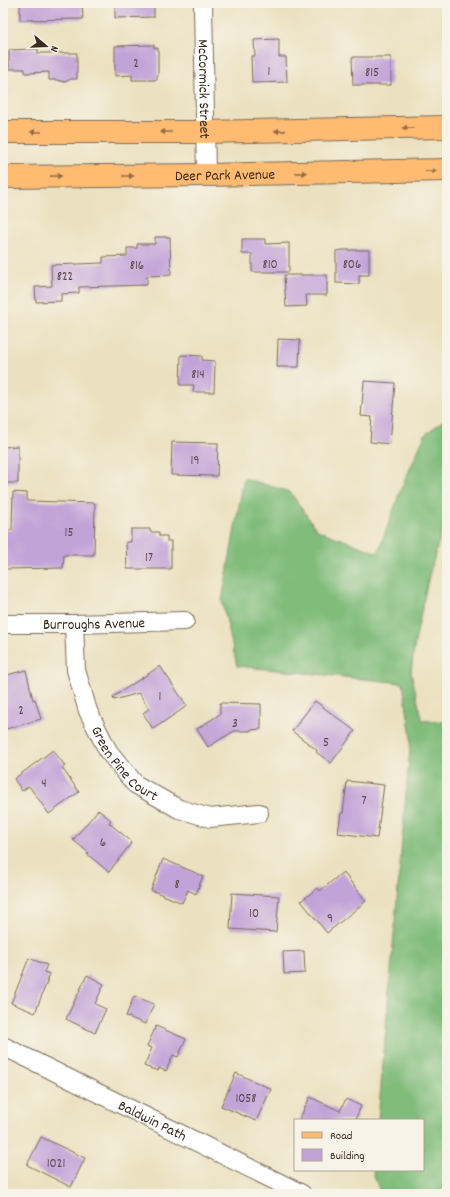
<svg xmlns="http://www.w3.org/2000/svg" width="450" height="1197" viewBox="0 0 450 1197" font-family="Dekko,sans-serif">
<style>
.forest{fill:#80bc7a;stroke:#5e734c}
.building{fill:#c2a3d8}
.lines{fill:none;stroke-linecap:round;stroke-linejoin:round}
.street-casing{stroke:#796a57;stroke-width:20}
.primary-casing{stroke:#796a57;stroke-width:24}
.street{stroke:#fff;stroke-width:18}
.primary{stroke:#ffbb71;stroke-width:22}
.oneway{fill:#936b43}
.labels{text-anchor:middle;stroke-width:3;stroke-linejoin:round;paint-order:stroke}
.number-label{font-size:13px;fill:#5d484c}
.street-label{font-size:15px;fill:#3b2a1e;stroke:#f7f3e8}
</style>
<rect width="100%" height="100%" fill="#f7f3e8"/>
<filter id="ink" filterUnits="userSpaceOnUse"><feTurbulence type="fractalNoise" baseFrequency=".025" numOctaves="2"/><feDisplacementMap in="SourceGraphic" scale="8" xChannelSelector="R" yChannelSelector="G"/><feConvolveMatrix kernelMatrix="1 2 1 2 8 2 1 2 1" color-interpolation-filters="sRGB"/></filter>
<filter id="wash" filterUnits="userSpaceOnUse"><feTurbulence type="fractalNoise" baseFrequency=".012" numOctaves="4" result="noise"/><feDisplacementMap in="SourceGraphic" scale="16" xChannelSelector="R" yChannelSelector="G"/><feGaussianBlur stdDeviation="0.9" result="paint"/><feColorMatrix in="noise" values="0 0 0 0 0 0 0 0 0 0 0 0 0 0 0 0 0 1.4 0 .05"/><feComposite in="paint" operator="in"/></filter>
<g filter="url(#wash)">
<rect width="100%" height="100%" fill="#ebe1c0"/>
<polygon class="forest" points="447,417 447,512 428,580 415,642 411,672 422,720 447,722 447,1157 442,1194 381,1194 373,1174 374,1170 423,1170 423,1120 378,1120 411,737 403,683 237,666 222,601 244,478 290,492 317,530 378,553 401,489 425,435"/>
<g id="blocks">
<g class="building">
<polygon points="20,3 82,3 83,19 20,20"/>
<polygon points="115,3 154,3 154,17 115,18"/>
<polygon points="279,39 279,57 286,57 287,82 252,83 251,56 255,56 254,40"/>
<polygon points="154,45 154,48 158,48 158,76 157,76 157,80 132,80 132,75 115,76 115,46"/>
<polygon points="38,49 38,53 77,53 77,79 71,79 65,82 57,80 49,80 49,72 25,73 25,69 9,69 9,50"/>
<polygon points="352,57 391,57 391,85 353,85"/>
<polygon points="155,237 170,237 171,275 147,276 147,285 79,287 79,293 61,294 61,301 36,302 35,287 52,286 51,265 103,263 103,257 127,256 127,248 137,248 137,244 155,244"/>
<polygon points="242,239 265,239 265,244 289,243 289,272 252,272 252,254 242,254"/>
<polygon points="343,250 369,250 369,275 359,275 359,284 336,283 336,251"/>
<polygon points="284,275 327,275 327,295 306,295 307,306 286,307"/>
<polygon points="278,339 300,340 299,367 277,367"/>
<polygon points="181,355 202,356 202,360 215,361 214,392 193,392 194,385 180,385"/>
<polygon points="364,381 395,383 390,444 370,442 372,417 361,416"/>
<polygon points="172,442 218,443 217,476 171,475"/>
<polygon points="18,446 18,483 3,483 3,447"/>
<polygon points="13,492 27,493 27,501 95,503 94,555 64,555 63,568 3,569 3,530 12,530"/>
<polygon points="131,529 150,529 150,532 159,532 159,536 167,536 167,541 171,541 171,569 127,569 126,542 131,542"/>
<polygon points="160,666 187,706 153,729 143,713 149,709 139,693 114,700 113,697"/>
<polygon points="26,670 33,700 35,699 41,719 3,730 3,676"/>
<polygon points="315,701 355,731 331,763 316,752 317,750 292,731"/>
<polygon points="220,703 261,704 261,729 250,730 250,731 234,731 208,747 197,729 220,714"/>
<polygon points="53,750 65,766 62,768 79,792 49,814 29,786 22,791 14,779"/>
<polygon points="347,781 384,785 377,838 338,833 341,813 343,813"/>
<polygon points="98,810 111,820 109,823 132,842 109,872 87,854 89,853 73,840"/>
<polygon points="163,859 203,876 196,894 188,890 182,903 151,890"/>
<polygon points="343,872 366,901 327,933 301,901 318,888 320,891"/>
<polygon points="232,893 279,896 276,932 230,929"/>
<polygon points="304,951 305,973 284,974 283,952"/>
<polygon points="29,958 47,965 44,972 50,974 35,1013 11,1003"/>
<polygon points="87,975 104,984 95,1004 106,1009 95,1033 66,1019"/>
<polygon points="134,996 154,1004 145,1024 126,1016"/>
<polygon points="156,1026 186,1039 178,1057 173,1055 166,1071 159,1068 158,1071 144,1066 152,1048 147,1046"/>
<polygon points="236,1073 271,1089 256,1121 221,1106"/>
<polygon points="310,1097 340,1111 346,1099 361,1106 356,1118 359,1120 299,1120"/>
<polygon points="41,1137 85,1158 71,1187 27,1165"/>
</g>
</g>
</g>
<g filter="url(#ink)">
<use href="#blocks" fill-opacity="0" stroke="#796a57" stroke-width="1"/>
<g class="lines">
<defs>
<g id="street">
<path id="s1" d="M203,3L206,175"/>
<path id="s2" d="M3,624H74L185,621"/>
<path id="s3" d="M74,624L76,670L88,711L108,751L135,784L179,809L210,818L259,813"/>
<path id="s4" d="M3,1046L302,1194"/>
</g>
<g id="primary">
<polyline points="3,132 205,132 447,127"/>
<path id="s5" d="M3,177L206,175L447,170"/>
</g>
</defs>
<use href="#street" class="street-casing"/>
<use href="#primary" class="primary-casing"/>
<use href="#street" class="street"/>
<use href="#primary" class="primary"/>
</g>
<defs><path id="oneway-solid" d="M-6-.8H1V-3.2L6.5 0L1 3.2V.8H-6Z"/></defs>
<g class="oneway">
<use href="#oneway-solid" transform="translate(408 128) rotate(179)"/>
<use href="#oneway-solid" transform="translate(280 131) rotate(179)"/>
<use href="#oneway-solid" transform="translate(36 132) rotate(-180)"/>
<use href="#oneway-solid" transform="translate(166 132) rotate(-180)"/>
<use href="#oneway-solid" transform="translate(431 171) rotate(-1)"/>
<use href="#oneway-solid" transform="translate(301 173) rotate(-1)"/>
<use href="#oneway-solid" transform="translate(56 176) rotate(-1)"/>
<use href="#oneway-solid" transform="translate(128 176)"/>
</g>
</g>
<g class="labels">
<g class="number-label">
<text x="136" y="67">2</text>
<text x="269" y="75">1</text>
<text x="372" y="76">815</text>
<text x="270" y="268">810</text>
<text x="352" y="268">806</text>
<text x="137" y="269">816</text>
<text x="65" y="280">822</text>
<text x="198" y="378">814</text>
<text x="195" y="464">19</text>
<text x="69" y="536">15</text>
<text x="149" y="561">17</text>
<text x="160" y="700">1</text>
<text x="21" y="714">2</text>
<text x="235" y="727">3</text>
<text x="326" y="746">5</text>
<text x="44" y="787">4</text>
<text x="364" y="804">7</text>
<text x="103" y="846">6</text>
<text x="177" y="888">8</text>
<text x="254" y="917">10</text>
<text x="330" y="922">9</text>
<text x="246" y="1102">1058</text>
<text x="56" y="1167">1021</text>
</g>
<g class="street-label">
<text dy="5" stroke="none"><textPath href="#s1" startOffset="86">McCormick Street</textPath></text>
<text dy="5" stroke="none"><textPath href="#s5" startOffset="222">Deer Park Avenue</textPath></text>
<text dy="5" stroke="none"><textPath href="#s2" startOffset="91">Burroughs Avenue</textPath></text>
<text dy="5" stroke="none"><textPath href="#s3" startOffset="154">Green Pine Court</textPath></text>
<text dy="5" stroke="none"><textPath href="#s4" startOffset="167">Baldwin Path</textPath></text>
</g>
</g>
<rect width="450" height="1197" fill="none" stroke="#f7f3e8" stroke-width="16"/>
<rect x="294" y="1119" width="130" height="52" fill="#f7f3e8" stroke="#aca397"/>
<rect x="302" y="1132" width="20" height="6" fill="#ffbb71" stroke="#aca397"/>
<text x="330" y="1139" font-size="12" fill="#3b2a1e">Road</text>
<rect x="302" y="1149" width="20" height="12" fill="#c2a3d8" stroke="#aca397"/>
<text x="330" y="1159" font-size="12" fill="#3b2a1e">Building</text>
<g transform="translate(46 46) rotate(109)" stroke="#f7f3e8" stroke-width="3" paint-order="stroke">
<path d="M0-3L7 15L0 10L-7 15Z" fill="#3b2a1e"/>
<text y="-6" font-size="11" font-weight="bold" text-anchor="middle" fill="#3b2a1e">N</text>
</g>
</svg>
